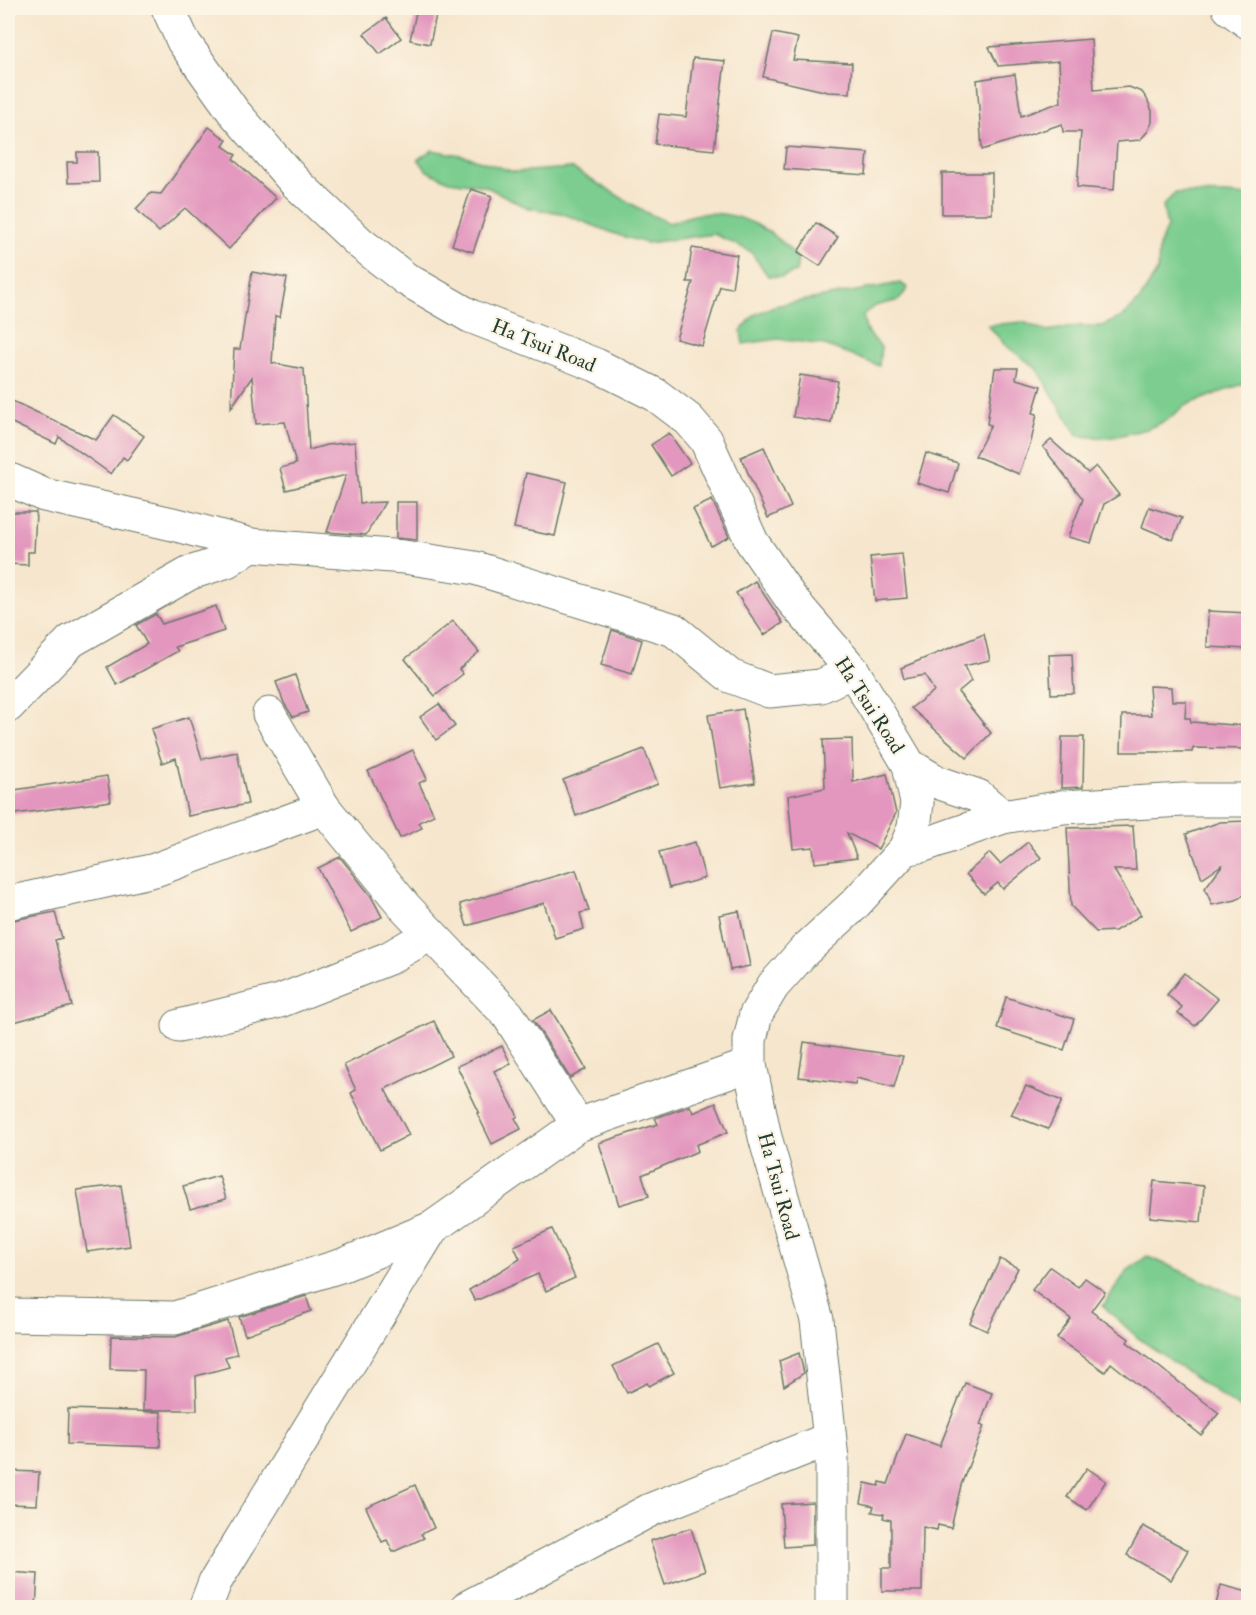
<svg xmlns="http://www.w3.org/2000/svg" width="1256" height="1615" viewBox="0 0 1256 1615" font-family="'IM FELL Double Pica',serif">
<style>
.green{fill:#7bcd8f;stroke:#4d8562;stroke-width:1.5}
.building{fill:#e396be}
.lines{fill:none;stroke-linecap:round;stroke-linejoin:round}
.minor-casing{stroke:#6a786a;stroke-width:35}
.minor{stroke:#fff;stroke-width:33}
.labels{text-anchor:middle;stroke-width:4.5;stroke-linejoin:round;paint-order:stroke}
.street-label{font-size:20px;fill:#1f3d34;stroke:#fcf5e5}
</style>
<rect width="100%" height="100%" fill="#fcf5e5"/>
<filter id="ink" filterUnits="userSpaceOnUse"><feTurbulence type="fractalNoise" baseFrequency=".0167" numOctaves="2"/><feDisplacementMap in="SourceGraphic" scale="12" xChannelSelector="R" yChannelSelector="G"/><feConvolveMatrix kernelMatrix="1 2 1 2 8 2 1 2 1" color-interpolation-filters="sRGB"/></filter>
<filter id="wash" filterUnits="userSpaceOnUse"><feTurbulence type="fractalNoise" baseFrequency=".008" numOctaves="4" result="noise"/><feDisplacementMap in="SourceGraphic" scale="24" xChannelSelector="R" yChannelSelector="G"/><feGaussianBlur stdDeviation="1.35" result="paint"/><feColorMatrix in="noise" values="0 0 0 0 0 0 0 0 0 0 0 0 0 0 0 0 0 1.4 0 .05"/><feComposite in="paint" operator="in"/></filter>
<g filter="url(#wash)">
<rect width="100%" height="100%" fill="#f6e6cd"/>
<g class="green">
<path d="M432,150L466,156L514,172L572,168L645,212L669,223C679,220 690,215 700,214C738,209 775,230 798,259L796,272L782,277L768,276L750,251L714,234L647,243L618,235L561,213L528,208L485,186L449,181L427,171L418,159Z"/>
<polygon points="1175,193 1226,194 1248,196 1248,382 1186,405 1167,420 1147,429 1109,438 1078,436 1036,368 1005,345 988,325 1023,322 1046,331 1079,326 1102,326 1124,316 1141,298 1158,270 1159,246 1167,227 1163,206"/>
<polygon points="900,283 908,288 899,300 875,306 863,315 866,330 881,347 879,366 825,345 778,339 743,344 741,331 754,315 774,306"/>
<polygon points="1147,1256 1248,1301 1248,1414 1138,1338 1103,1306 1127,1271"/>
</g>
<g id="blocks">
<g class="building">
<polygon points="417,8 437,10 430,44 410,40"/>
<polygon points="386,18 401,38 380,54 364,34"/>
<polygon points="773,33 798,38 793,60 852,63 850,93 828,92 763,77"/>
<polygon points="1091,39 1094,90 1129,87 1142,92 1147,99 1152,111 1152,122 1148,131 1140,140 1117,142 1114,190 1077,187 1081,132 1063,132 1062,124 982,150 977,80 1015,74 1021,116 1061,102 1059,61 998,66 989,47"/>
<polygon points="693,58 725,61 714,150 655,144 659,114 686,117"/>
<polygon points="209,127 227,140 223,146 236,155 233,159 276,198 229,249 185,208 159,232 136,209 151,193 161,194"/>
<polygon points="786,147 868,153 866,175 784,169"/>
<polygon points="77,152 98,152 99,182 68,183 67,162 77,162"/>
<rect x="942" y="173" width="50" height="41"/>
<polygon points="471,189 492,196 473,252 452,245"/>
<polygon points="816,223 838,237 820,266 798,252"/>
<polygon points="692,248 737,255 732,288 720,286 702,346 676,339 693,282 687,282"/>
<polygon points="252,272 287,278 280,317 275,316 272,363 304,369 309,450 326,445 355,442 360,503 385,502 366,535 327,532 346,475 286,490 280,468 296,464 285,422 256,424 252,377 231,408 234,349 240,349"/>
<polygon points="995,368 1018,368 1016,379 1041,386 1033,413 1037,414 1031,442 1019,474 975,456 991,425 987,424"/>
<polygon points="800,375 838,381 831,423 793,417"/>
<polygon points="8,399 96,440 114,415 144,436 127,460 123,457 111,474 59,437 56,444 8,421"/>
<polygon points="669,433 690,463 671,476 651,445"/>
<polygon points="1051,440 1088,473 1096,466 1119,495 1104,504 1091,543 1068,537 1083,499 1043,447"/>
<polygon points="764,447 791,507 768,518 741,457"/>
<polygon points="926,453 958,463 949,493 917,483"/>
<polygon points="526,473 567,482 555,536 514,528"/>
<polygon points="712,500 729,537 711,546 693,509"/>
<polygon points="396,502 417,502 417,540 396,538"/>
<polygon points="1149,507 1182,518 1173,540 1142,527"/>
<polygon points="12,512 36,512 34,552 28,552 28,565 8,564 8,531 11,531"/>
<polygon points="902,554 907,598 875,601 870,557"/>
<polygon points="755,581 783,623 764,635 736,593"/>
<polygon points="216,606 224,631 175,647 178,651 117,685 107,667 147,644 136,625 156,614 162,624"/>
<polygon points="1208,611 1248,613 1248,649 1207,647"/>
<polygon points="453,621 479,652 459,669 463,674 435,696 405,659"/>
<polygon points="612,630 642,640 632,674 601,665"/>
<polygon points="984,634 990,660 964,666 971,681 958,692 991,733 967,758 911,708 934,691 925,675 904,679 901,668"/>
<polygon points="1072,654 1074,693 1051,694 1049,655"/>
<polygon points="295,675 308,712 293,717 284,703 276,682"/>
<polygon points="1149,686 1171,687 1172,701 1186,701 1185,718 1190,718 1191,722 1248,726 1248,749 1193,748 1192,752 1121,752 1122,715 1151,715"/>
<polygon points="439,704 455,726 436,740 420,717"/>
<polygon points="743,709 755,783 720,788 708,715"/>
<polygon points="189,717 202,759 237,752 248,804 188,816 176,758 162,763 151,729"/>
<polygon points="1062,737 1084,737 1083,787 1061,788"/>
<polygon points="852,739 853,782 887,774 896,813 878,849 847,833 857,858 815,863 813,847 793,849 788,796 825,788 823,740"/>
<polygon points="644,749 658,784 576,816 563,780"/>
<polygon points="413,750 427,779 419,783 434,815 419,822 422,828 400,838 368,771"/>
<polygon points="107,776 111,801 8,815 8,791"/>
<polygon points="1248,821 1248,892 1236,900 1212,905 1205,888 1223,864 1202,878 1186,834 1220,822"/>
<polygon points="1133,826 1136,870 1114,870 1141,915 1115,931 1096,932 1071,906 1067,828"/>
<polygon points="695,842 705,878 669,888 659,852"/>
<polygon points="1028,842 1041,858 1003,889 998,883 984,894 966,874 990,853 1000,864"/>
<polygon points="340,857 371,896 382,917 351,932 318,868"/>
<polygon points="576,870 589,911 580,913 584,929 555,938 544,903 467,926 460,904"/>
<polygon points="739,911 750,966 730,970 719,915"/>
<polygon points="55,912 62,938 55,940 72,1006 14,1022 8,997 8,921"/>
<polygon points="1184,973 1218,999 1195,1026 1178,1013 1182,1007 1167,995"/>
<polygon points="1006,997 1074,1019 1064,1050 997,1028"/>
<polygon points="551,1010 586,1069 570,1078 533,1020"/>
<polygon points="434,1021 451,1056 385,1089 409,1135 380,1150 351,1093 356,1090 344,1065"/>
<polygon points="804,1042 903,1056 894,1087 856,1078 855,1084 799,1077"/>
<polygon points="502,1046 511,1064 494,1071 518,1116 515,1118 521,1129 492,1144 477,1113 479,1112 457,1066"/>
<polygon points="1026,1086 1062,1101 1048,1129 1011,1115"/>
<polygon points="716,1103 728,1132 696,1145 698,1151 642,1175 649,1196 619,1205 599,1143 658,1124 655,1118 690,1106 693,1113"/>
<polygon points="219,1176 226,1199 190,1209 183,1186"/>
<polygon points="1154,1181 1204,1186 1201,1222 1150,1217"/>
<polygon points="121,1185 130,1246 87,1252 77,1190"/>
<polygon points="552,1229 575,1278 546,1291 538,1274 475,1301 469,1290 520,1259 514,1246"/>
<polygon points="1000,1259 1018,1268 987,1331 970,1323"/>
<polygon points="1050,1267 1078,1287 1085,1278 1105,1292 1091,1311 1129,1339 1127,1342 1219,1413 1201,1435 1111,1363 1105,1372 1057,1338 1071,1319 1032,1290"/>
<polygon points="306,1296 311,1311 245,1335 239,1317"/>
<polygon points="228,1321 237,1354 225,1357 229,1367 196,1376 197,1410 143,1410 144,1370 110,1369 111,1336 175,1337"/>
<polygon points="658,1344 674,1373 649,1386 647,1383 627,1393 613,1366"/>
<polygon points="799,1353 804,1373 784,1386 779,1361"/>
<polygon points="965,1383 992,1393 980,1425 984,1426 961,1485 951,1528 938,1525 937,1530 923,1527 922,1591 882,1591 882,1568 891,1568 891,1520 883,1518 884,1514 872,1512 874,1506 861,1503 865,1483 879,1486 880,1482 888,1484 906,1434 940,1446"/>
<polygon points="68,1409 161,1412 160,1447 67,1444"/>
<polygon points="1087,1468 1106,1481 1087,1510 1067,1497"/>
<polygon points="8,1471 39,1472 37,1505 8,1504"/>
<polygon points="415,1485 434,1528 421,1534 424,1538 393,1552 387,1540 382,1542 366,1507"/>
<polygon points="813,1502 813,1545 784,1547 781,1504"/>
<polygon points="1143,1526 1188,1550 1171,1580 1127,1555"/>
<polygon points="691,1528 705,1571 665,1585 650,1541"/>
<polygon points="8,1572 38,1574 36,1608 8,1608"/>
<polygon points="1221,1585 1248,1592 1248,1608 1215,1608"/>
</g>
</g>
</g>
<g filter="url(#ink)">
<use href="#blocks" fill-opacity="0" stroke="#6a786a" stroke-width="1.5"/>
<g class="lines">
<defs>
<g id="minor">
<polyline points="168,8 183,41 233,111 295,182 360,243 406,279 470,316 596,365 656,395 689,420 706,440 752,542 792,600 853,671 909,765 917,803 914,828 905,849 854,905 804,951 773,986 756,1014 750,1040 750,1065 765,1137 817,1320 832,1459 832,1608"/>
<polyline points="1229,8 1248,22"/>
<polyline points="8,479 44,495 177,525 251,545 404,557 475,568 674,630 730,676 769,691 821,686 853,671"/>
<polyline points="8,706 71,641 190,573 227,561 251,545"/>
<polyline points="269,714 324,808"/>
<polyline points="909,765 937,782 978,796 1003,817"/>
<polyline points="905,849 924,845 1003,817 1063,807 1183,800 1248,800"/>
<polyline points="8,903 155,870 324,808 405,907 508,1015 578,1125"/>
<polyline points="179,1026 280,1001 389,958 430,934"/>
<polyline points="8,1315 175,1318 343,1265 432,1228"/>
<polyline points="205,1608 215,1582 432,1228 578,1125 750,1065"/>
<polyline points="466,1608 650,1510 829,1439"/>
</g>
</defs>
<use href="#minor" class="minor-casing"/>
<use href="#minor" class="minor"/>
</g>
</g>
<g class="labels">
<g class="street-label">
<text transform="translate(544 345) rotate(22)" y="7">Ha Tsui Road</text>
<text transform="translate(870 705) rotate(57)" y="7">Ha Tsui Road</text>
<text transform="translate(779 1186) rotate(75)" y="7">Ha Tsui Road</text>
</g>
</g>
<rect width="1256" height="1615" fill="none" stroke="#fcf5e5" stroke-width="30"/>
</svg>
